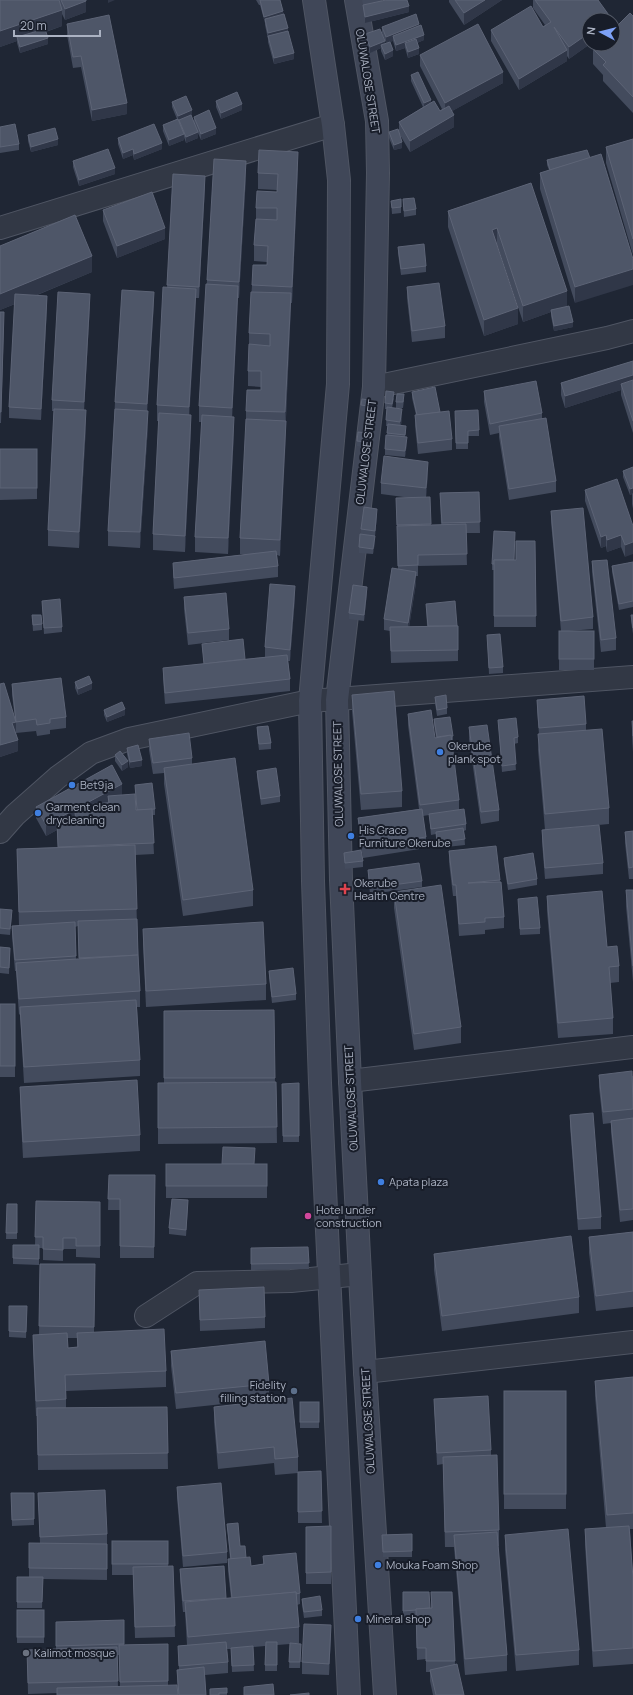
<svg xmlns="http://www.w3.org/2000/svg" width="633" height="1695" viewBox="0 0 633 1695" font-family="Manrope,sans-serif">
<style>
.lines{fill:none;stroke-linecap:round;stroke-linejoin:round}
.street-casing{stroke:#4f5563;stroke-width:24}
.secondary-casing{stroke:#4f5563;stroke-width:24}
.street{stroke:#323845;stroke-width:22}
.secondary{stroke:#404758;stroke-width:22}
.wall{fill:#434b5d;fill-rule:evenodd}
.shaded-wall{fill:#303748}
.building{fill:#4e5668;stroke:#5d6476}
.shop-dot{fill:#3f7fe0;stroke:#181d29;stroke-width:1.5}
.health-dot{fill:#e0444e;stroke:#181d29;stroke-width:1.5}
.hotel-dot{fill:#d1479c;stroke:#181d29;stroke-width:1.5}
.service-dot{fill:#5c6f8a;stroke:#181d29;stroke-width:1.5}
.worship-dot{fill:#6b7280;stroke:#181d29;stroke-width:1.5}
.labels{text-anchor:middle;stroke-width:4;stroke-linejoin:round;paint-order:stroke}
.street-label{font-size:11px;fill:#abb2c2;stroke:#181d29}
.poi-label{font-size:11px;fill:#abb2c2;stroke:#181d29;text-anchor:start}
</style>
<rect width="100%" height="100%" fill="#1f2634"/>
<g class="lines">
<defs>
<g id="street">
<polyline points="0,228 333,125"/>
<polyline points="374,387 607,338 633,331"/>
<polyline points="0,832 15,815 58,777 91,753 129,739 310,701 633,677"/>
<polyline points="350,1081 633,1047"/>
<polyline points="146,1316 197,1283 291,1281 360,1274"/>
<polyline points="365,1372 633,1342"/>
</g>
<g id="secondary">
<polyline points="314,0 333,125 339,180 338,384 310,701 313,881 320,1083 349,1695"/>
<polyline points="356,0 377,121 378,173 374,387 337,700 341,880 350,1081 365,1372 385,1695"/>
</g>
</defs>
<use href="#street" class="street-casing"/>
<use href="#secondary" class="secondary-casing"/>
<use href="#street" class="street"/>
<use href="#secondary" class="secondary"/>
</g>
<g class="wall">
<polygon points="0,0 86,0 86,12 65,20 62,14 62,26 46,32 48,44 20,53 17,43 17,41 0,47"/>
<polygon points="256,0 280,0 288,31 294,59 274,64 268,42 268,39 265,25 265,23 260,5 259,5"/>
<polygon points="362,0 382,0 382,1 409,12 365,23 363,11 363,5"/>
<polygon points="449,0 502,0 464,25 449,2"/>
<polygon points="533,0 598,0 611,20 589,44 590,44 569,59 567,56 567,61 519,90 491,41 491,30 543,27 545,25 533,8"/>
<polygon points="633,16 633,113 603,81 603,75 593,64 593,49"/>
<polygon points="67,24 127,114 92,121 81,67 73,68 67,35"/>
<polygon points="419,26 424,40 417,43 419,54 408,58 405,48 396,51 393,41 386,43 382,33 382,27"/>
<polygon points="365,34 385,44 393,56 385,60 381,51 381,48 370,53 365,40"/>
<polygon points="420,55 503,83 452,111 454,127 410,152 400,135 402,148 394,150 389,138 389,132 399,131 399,122 423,107 411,81 411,75 431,103 440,111 442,109 420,66"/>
<polygon points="216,101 242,110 221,119 216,107"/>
<polygon points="172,102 191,116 194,121 194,117 216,134 201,140 198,133 198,138 186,143 184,137 184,140 169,146 163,131 163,125 177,119 172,107"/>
<polygon points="0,127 19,144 19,150 0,153"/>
<polygon points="28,135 58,145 31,152 28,141"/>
<polygon points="118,138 162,149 134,160 133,155 123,159 118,144"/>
<polygon points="633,139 633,255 606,163 606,147"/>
<polygon points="590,158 575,303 540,189 540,173 549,170 547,165 547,160"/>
<polygon points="73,161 115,174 79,186 73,167"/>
<polygon points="298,168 292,303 291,303 280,556 277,555 278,566 278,577 174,589 173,574 173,563 248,554 240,554 240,538 246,426 246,411 261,390 261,387 248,386 248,371 249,344 249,333 252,285 267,265 267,262 254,261 254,245 256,219 256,208 277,192 277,190 258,189 258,173"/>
<polygon points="173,174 205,187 199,298 196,298 189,414 191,430 185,552 153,550 153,534 159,421 157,421 157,405 167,287"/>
<polygon points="246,176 239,298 238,298 232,416 234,432 228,554 195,552 195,537 202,422 199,422 199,406 207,280"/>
<polygon points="531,183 567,306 573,327 554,331 551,316 551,312 523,322 497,244 518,324 484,336 448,227 448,211"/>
<polygon points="403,199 416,209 416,215 404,217"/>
<polygon points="391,201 401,207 401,213 392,214"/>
<polygon points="103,210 165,239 117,258 103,221"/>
<polygon points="75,215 92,256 92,272 35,296 47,296 47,308 41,420 9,418 9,407 15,304 0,310 0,246"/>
<polygon points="398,247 426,266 426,272 401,275 398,253"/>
<polygon points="407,287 445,326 445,338 412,342 407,298"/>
<polygon points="154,303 147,411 148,426 140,548 108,546 108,531 115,402"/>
<polygon points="90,305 84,410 86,426 79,548 48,546 48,530 54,411 52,411 52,400"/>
<polygon points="0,312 4,323 1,423 0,423"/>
<polygon points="633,361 633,433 621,395 621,390 565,408 561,395 561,383"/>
<polygon points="484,391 542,413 542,419 556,481 556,492 509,500 499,437 499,433 490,435 484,402"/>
<polygon points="412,392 440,412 452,439 452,450 418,454 415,426 415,415 416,415 412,398"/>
<polygon points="394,398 392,408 402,415 401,426 406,432 405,437 407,443 405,457 385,455 385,449 388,426 386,426 387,409 385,409 385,403"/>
<polygon points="404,400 403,408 396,408 396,402"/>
<polygon points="361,405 369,406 368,412 361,411"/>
<polygon points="455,417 479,430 479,436 468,436 468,449 456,449"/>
<polygon points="367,439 366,448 357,446 357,441"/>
<polygon points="0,449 37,449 37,499 0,500"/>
<polygon points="633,467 633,509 632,504 632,494 630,495 623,477 623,471"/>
<polygon points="428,473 426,497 431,525 441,525 440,493 479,492 480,533 466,533 467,565 418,566 418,576 416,576 416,583 409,627 427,626 426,604 458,626 458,661 391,663 390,631 384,630 384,619 398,569 396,498 411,498 381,494 381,483"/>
<polygon points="585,490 633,526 625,557 621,547 607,552 606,546 601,548 585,501"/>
<polygon points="551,511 593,617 593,629 569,631 594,631 594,670 559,670 559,631 561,631 551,522"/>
<polygon points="377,515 375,536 375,542 373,554 359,553 359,547 361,534 361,529"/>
<polygon points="535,541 536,627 494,627 494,570 492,570 492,564 516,560"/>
<polygon points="592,561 616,638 616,650 601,652 592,572"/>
<polygon points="633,562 633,607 619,610 612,572 612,566"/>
<polygon points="367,593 364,621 349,619 349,613"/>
<polygon points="184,597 229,629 229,640 188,645 184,609"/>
<polygon points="295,597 290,661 288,661 290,679 290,691 165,704 163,679 163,668 204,664 202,644 245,659 265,657 265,647"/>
<polygon points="42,601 62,627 62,632 44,634"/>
<polygon points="32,615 42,624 42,630 33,631"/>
<polygon points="631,615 633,615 633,634 631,621"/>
<polygon points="487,635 503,667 503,673 489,674"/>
<polygon points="75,682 92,689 78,695 75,688"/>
<polygon points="0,684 15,718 12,695 12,684 66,717 66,728 50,730 50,734 37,736 36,731 16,733 16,728 16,733 18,751 0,757"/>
<polygon points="352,695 402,791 402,807 361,810 352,711"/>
<polygon points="435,697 447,708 447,714 437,716 435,703"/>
<polygon points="537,700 586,724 586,730 609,808 609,824 545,830 538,750 539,734 537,711"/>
<polygon points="104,710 125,715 107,722 104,715"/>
<polygon points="408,714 435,738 436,737 434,725 434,719 453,736 453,741 451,742 459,800 459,810 466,824 466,830 464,831 465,845 437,848 436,834 431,835 429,815 423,816 426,837 426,848 363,858 358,830 358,818 419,809 408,725"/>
<polygon points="498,720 518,737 518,743 514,744 516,770 502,772"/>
<polygon points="632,721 633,721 633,752 632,737"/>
<polygon points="257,727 271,743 271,749 259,750 257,733"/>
<polygon points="469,727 499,810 499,821 481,824 469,739"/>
<polygon points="149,739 192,758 192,764 253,890 253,906 183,916 164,784 164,773 153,774 149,750"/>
<polygon points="127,748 142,766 130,768 127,754"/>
<polygon points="115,755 128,767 122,771 115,761"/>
<polygon points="257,771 280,796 280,802 261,805 257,777"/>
<path d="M135,785L155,809V815H152L154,854L135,855L137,925L140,991V1007H137L140,1060V1076L24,1083L20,1014L19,1015L16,971H15L12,937V926H19L17,849L58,847L57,830L46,836L36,818V807L122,795L136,810H137ZM78,926L79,959H76L75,927Z"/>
<polygon points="542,830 603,863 603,874 545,879 542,842"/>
<polygon points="633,831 633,879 629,879 625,843 625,832"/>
<polygon points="449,851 500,880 504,917 504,928 485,930 485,934 459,936 456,896 453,896 449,862"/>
<polygon points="344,853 363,861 363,867 345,869 344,859"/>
<polygon points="504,858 537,879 537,885 508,890 504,864"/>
<polygon points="368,870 422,881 422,887 370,894 368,876"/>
<polygon points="626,890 633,890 633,982 626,906"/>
<polygon points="394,892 461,1027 461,1043 414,1050 394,908"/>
<polygon points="547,896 607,947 619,966 619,982 610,983 613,1018 613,1034 558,1038 547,911"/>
<polygon points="518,899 540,928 540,934 520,935"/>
<polygon points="0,909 12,916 10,935 0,934"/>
<polygon points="143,929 266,984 266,1000 146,1007 143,945"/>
<polygon points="0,947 10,948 9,974 0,973"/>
<polygon points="269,971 296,994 296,1000 272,1003 269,977"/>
<rect x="0" y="1004" width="15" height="73"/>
<polygon points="274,1010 275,1082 276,1082 277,1143 158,1144 158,1083 164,1083 164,1011"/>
<polygon points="599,1075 633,1076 633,1220 620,1222 611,1132 611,1123 603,1124 599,1087"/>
<polygon points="299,1083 299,1142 283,1142 282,1084"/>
<polygon points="20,1087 140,1135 140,1151 23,1158 20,1103"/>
<polygon points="570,1115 601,1217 601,1229 578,1230 570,1126"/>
<rect x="166" y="1164" width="101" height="34"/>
<polygon points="109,1175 155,1175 154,1258 120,1258 120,1210 108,1210"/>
<polygon points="36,1201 100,1202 100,1258 76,1257 76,1249 63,1249 63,1261 43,1260 43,1248 39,1248 39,1265 13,1264 13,1245 35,1245"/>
<polygon points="7,1204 17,1204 17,1239 6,1239"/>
<polygon points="188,1206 186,1236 169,1234 169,1228"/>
<polygon points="633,1232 633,1307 596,1311 589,1253 589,1237"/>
<polygon points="308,1247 309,1269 251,1270 251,1248"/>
<polygon points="434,1254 579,1297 579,1313 442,1331 434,1270"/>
<path d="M40,1264H95L94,1332L166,1371V1387L66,1391V1408L167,1407L168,1469L38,1470L37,1416H36L33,1351V1335H39ZM67,1338H77V1347L68,1348Z"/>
<polygon points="199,1290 265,1317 265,1328 200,1331"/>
<polygon points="9,1306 27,1306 26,1338 9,1337"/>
<polygon points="171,1351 269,1384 269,1399 176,1409 171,1366"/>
<polygon points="633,1377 633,1529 630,1529 633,1577 633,1664 593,1667 585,1545 585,1529 606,1528 595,1396 595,1381"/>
<rect x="504" y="1391" width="62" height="118"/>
<polygon points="434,1399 491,1450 491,1456 499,1530 499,1546 498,1546 507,1655 507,1671 465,1675 454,1547 445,1547 443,1464 437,1465"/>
<rect x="300" y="1402" width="19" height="26"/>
<polygon points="214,1407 298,1457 298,1473 275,1475 274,1463 218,1469 214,1422"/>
<polygon points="321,1471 322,1523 298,1523 298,1472"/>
<polygon points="177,1487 227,1552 227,1563 183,1567 177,1498"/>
<polygon points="11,1493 34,1493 34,1525 12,1526"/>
<polygon points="38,1493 107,1534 107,1580 43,1579 42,1608 17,1608 17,1577 29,1577 29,1543 40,1543"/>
<polygon points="227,1524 251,1566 263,1564 263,1556 300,1593 300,1604 297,1605 299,1627 299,1643 293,1644 301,1644 300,1668 289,1668 290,1644 277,1645 277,1671 265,1671 265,1646 253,1647 254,1671 232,1672 231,1649 227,1649 228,1662 228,1673 205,1675 206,1695 178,1695 177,1681 177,1670 179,1670 178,1646 187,1645 185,1612 183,1612 180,1580 180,1569 224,1566 226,1598 231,1598 228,1571 228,1559 230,1559"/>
<polygon points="331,1526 331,1584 306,1584 306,1527"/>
<polygon points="412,1534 412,1557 383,1557 382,1535"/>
<polygon points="505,1535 579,1650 579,1665 516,1671 505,1550"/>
<polygon points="112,1541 168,1541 168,1566 173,1566 175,1637 135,1638 133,1575 112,1575"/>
<polygon points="403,1592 430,1608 431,1608 431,1592 452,1592 455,1664 464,1695 433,1695 430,1681 430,1672 426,1672 426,1659 417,1660 416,1616 403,1617"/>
<polygon points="302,1599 322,1610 322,1616 304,1618 302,1605"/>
<rect x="17" y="1610" width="27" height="33"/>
<path d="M56,1622L124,1644V1645L168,1644V1686L57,1693L28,1694L27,1650L56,1649ZM117,1655H119L120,1687H118Z"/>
<polygon points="331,1636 329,1675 302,1674 302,1662"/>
<polygon points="227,1688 227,1695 210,1695 210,1689"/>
</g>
<g class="shaded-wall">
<polygon points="108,0 115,0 108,3"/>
<polygon points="485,0 502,0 464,25 464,13"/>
<polygon points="86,1 86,12 65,20 65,9"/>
<polygon points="409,6 409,12 365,23 365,17"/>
<polygon points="62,10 62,26 18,41 17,37 17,41 0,47 0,31"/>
<polygon points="283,11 283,17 265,19 264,23 264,17"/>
<polygon points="419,24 419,30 393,36 393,41 386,43 386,37"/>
<polygon points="288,28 288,34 268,36 268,39 268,33"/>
<polygon points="589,33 589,44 590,44 569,59 569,47"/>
<polygon points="424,35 424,40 407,47 405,43 405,48 396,51 396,45"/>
<polygon points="48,38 48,44 20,53 20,47"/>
<polygon points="385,41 385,47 381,45 381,48 370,53 370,47"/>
<polygon points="419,48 419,54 408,58 408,52"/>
<polygon points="393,50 393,56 385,60 385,54"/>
<polygon points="567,50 567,61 519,90 519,79"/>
<polygon points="294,53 294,59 274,64 274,58"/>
<polygon points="503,72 503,83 445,115 445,103"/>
<polygon points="431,100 431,106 424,109 424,103"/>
<polygon points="127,103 127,114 92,121 92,110"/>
<polygon points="242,104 242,110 221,119 221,113"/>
<polygon points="192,110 192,116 178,122 178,116"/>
<polygon points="454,115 454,127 410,152 410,141"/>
<polygon points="216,128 216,134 201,140 201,134"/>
<polygon points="198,132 198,138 186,143 186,137"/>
<polygon points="184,134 184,140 169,146 169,140"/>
<polygon points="58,139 58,145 31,152 31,147"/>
<polygon points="402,142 402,148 394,150 394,145"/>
<polygon points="162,143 162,149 134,160 134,154"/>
<polygon points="133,149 133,155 123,159 123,153"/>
<polygon points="298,152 298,168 292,303 292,287"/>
<polygon points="246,161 246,176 239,298 239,282"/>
<polygon points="115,168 115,174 79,186 79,180"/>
<polygon points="205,176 205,187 199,298 199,287"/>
<polygon points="165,228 165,239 117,258 117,246"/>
<polygon points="497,228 497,244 492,230"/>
<polygon points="92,256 92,272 0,310 0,294"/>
<polygon points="633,269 633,285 575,303 575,287"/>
<polygon points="238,286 238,302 232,423 232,408"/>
<polygon points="196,289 196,305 189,423 189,407"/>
<polygon points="567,291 567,307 551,310 551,312 523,322 523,306"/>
<polygon points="154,292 154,303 147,415 147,404"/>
<polygon points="291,293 291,309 285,428 285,412"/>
<polygon points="90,294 90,305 84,413 84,402"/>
<polygon points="47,296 47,308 41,420 41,409"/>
<polygon points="518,308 518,324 484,336 484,320"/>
<polygon points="4,312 4,323 1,423 1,412"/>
<polygon points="573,322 573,327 554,331 554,326"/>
<polygon points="633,375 633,386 621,384 621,390 565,408 565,396"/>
<polygon points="402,409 402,415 400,428 400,422"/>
<polygon points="86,410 86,426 79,548 79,532"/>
<polygon points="148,411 148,426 140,548 140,532"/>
<polygon points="191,415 191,430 185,552 185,536"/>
<polygon points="234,417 234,432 228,554 228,538"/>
<polygon points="286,421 286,437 280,556 280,540"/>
<polygon points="407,437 407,443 405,457 405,451"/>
<polygon points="428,462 428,473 426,499 426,488"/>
<polygon points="633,488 633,493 630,495 630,489"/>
<polygon points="377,509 377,515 375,537 375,531"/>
<polygon points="606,535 606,546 601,548 601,537"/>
<polygon points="621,535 621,547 607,552 607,540"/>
<polygon points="375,536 375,542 373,554 373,549"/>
<polygon points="633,542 633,554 625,557 625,545"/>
<polygon points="416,572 416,583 408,634 408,623"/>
<polygon points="295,586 295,597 290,661 290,650"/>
<polygon points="367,587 367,593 364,621 364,615"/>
<polygon points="92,683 92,689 78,695 78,689"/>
<polygon points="125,709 125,715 107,722 107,717"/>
<polygon points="16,722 16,733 12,734 12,723"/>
<polygon points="18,740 18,751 0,757 0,745"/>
<polygon points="142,760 142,766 130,768 130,762"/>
<polygon points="128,761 128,767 122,771 122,765"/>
<polygon points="122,784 122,795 108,796 108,802 93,804 93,811 76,820 75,813 75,820 57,821 57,830 46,836 46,825"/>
<polygon points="188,1200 188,1206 186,1236 186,1230"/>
<polygon points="331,1625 331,1636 329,1675 329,1664"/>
</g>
<g class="building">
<polygon points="0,0 59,0 62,10 0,31"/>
<polygon points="61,0 86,0 86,1 65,9"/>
<polygon points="260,0 280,0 283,11 264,17"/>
<polygon points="386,0 407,0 409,6 365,17 363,5"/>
<polygon points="455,0 485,0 464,13"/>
<polygon points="535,0 598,0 611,18 608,20 589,20 589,33 569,47 554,27 567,50 519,79 491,30 531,6 543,27 551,22"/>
<polygon points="630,13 633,16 633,97 603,65 606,62 593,49 598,44 613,44 613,30"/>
<polygon points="284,14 288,28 268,33 265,19"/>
<polygon points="416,14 419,24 386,37 382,27"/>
<polygon points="109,15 127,103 92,110 81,56 73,57 67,24"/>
<polygon points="478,24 503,72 445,103 420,55"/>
<polygon points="421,25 424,35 396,45 393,36"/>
<polygon points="45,29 48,38 20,47 17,37"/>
<polygon points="380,29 385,41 370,47 365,34"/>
<polygon points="288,31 294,53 274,58 268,36"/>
<polygon points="416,39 419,48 408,52 405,43"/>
<polygon points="390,42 393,50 385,54 381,45"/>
<polygon points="418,72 431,100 424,103 411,75"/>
<polygon points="237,92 242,104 221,113 216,101"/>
<polygon points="186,96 192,110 178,116 172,102"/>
<polygon points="434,101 440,111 449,106 454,115 410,141 399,122"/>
<polygon points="209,110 216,128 201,134 194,117"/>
<polygon points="191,115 198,132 186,137 179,120"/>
<polygon points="178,119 184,134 169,140 163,125"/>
<polygon points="15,124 19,144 0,147 0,127"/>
<polygon points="154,124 162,143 134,154 133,149 123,153 118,138"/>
<polygon points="55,128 58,139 31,147 28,135"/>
<polygon points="398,129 402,142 394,145 389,132"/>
<polygon points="633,139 633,239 606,147"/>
<polygon points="108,149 115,168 79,180 73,161"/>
<polygon points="259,150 298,152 292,287 252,285 253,265 267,265 268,246 254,245 256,219 277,220 277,208 256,208 257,191 277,192 278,174 258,173"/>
<polygon points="587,150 590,158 550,170 547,160"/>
<polygon points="601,154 633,259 633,269 575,287 540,173"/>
<polygon points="214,159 246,161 239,282 207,280"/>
<polygon points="173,174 205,176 199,287 167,285"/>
<polygon points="531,183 567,291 523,306 497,228 492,230 518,308 484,320 448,211"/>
<polygon points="152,192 165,228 117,246 103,210"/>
<polygon points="414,198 416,209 404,211 403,199"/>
<polygon points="401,199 401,207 392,208 391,201"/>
<polygon points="75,215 92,256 0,294 0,246"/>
<polygon points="424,244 426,266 401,269 398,247"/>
<polygon points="439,283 445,326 412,331 407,287"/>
<polygon points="206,284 238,286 232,408 199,406"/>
<polygon points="163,287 196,289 189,407 157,405"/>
<polygon points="122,290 154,292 147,404 115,402"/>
<polygon points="58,292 90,294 84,402 52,400"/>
<polygon points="251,292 291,293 285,412 246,411 247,390 261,390 261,371 248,371 249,344 270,346 270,334 249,333"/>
<polygon points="15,294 47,296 41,409 9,407"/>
<polygon points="569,306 573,322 554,326 551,310"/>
<polygon points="0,312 4,312 1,412 0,412"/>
<polygon points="633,361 633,375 565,396 561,383"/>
<polygon points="633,380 633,421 621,384"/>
<polygon points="536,381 542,413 490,424 484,391"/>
<polygon points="435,387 440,412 417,415 412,392"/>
<polygon points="386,391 394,392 392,404 385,403"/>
<polygon points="397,394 404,394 403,402 396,402"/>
<polygon points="362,399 369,400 368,406 361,405"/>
<polygon points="387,407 402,409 400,422 386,420"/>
<polygon points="54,409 86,410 79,532 48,530"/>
<polygon points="115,409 148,411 140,532 108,531"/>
<polygon points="478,410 479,430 468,431 468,443 456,443 455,411"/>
<polygon points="449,411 452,439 418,443 415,415"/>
<polygon points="159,413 191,415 185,536 153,534"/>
<polygon points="202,415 234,417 228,538 195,537"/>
<polygon points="546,418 556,481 509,489 499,426"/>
<polygon points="246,419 286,421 280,540 240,538"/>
<polygon points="388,424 406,426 405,435 387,433"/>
<polygon points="358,432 367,433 366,442 357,441"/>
<polygon points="386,435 407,437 405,451 385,449"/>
<rect x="0" y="449" width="37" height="39"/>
<polygon points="384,456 428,462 426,488 381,483"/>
<polygon points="633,467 633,488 630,489 623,471"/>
<polygon points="617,479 633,526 633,542 625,545 621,535 607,540 606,535 601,537 585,490"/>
<polygon points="479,492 480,522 442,523 440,493"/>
<polygon points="430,497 431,524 397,525 396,498"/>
<polygon points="364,507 377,509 375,531 361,529"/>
<polygon points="583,508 593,617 561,621 551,511"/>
<polygon points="466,524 467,554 418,555 418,565 398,566 397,526"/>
<polygon points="494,531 515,532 514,560 494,560 494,564 492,564"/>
<polygon points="360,534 375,536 373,549 359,547"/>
<polygon points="516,541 535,541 536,616 494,616 494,560 516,560"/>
<polygon points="276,551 278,566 174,578 173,563"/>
<polygon points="607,560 616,638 601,640 592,561"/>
<polygon points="633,562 633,601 619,604 612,566"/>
<polygon points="392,568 416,572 408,623 384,619"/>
<polygon points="270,584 295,586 290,650 265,647"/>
<polygon points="353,585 367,587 364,615 349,613"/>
<polygon points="226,593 229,629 188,633 184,597"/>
<polygon points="60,599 62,627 44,628 42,601"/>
<polygon points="455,601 457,626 428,626 426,604"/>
<polygon points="32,615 41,615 42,624 33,625"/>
<polygon points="631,615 633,615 633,628"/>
<polygon points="458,626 458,650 391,651 390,627"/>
<rect x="559" y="631" width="35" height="28"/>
<polygon points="500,634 503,667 489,668 487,635"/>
<polygon points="243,639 245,659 204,664 202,644"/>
<polygon points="287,655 290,679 165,693 163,668"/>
<polygon points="89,676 92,683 78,689 75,682"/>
<polygon points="61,678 66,717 50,719 50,723 37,725 36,719 16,722 12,684"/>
<polygon points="4,683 16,722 12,723 18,740 0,745 0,684"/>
<polygon points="394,691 402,791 361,794 352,695"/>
<polygon points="446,695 447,708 437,710 435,697"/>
<polygon points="584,696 586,724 539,728 537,700"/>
<polygon points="122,702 125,709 107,717 104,710"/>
<polygon points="431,710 435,738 451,735 459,800 420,805 408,714"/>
<polygon points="450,717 453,736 451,736 451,735 437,737 434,719"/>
<polygon points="516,718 518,737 514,738 516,764 502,766 498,720"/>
<polygon points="632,721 633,721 633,736"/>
<polygon points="487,725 499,810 481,812 469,727"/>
<polygon points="268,726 271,743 259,744 257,727"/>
<polygon points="602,729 609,808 545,814 538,734"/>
<polygon points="189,733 192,758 153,763 149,739"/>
<polygon points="138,745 142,760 130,762 127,748"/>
<polygon points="120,751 128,761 122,765 115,755"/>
<polygon points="235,758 253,890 183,900 164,768"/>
<polygon points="112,765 122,784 46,825 36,807"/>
<polygon points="276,768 280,796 261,799 257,771"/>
<polygon points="152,783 155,809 137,810 135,785"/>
<polygon points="135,794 136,810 152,809 154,843 58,847 57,821 76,820 75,813 94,812 93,804 109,803 108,796"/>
<polygon points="422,809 426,837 363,846 358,818"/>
<polygon points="464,809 466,824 431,829 429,814"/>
<polygon points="599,825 603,863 545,868 542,830"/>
<polygon points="463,828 465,839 437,843 436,832"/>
<polygon points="633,831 633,867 629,868 625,832"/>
<polygon points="135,845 137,909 19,912 17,849"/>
<polygon points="496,846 500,880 468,883 501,882 504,917 485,918 485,922 459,924 456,885 453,885 449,851"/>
<polygon points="361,850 363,861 345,863 344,853"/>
<polygon points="533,853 537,879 508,884 504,858"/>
<polygon points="419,863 422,881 370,888 368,870"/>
<polygon points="441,885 461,1027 414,1034 394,892"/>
<polygon points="626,890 633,890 633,966"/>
<polygon points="602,891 607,947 617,946 619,966 609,967 613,1018 558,1023 547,896"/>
<polygon points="537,897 540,928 520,929 518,899"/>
<polygon points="0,909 12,910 10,929 0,928"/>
<polygon points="137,919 138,955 79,958 78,921"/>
<polygon points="75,922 76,956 15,960 12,926"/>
<polygon points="263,922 266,984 146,991 143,929"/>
<polygon points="0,947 10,948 9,968 0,967"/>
<polygon points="138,955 140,991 19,999 16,963"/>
<polygon points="293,968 296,994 272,997 269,971"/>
<polygon points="136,1000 140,1060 24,1067 20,1007"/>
<rect x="0" y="1004" width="15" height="62"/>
<polygon points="274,1010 275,1078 164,1078 164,1011"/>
<polygon points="632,1071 633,1109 603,1112 599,1075"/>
<polygon points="137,1080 140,1135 23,1142 20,1087"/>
<polygon points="276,1082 277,1127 158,1128 158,1083"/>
<polygon points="299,1083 299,1136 283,1136 282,1084"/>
<polygon points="593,1113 601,1217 578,1219 570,1115"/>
<polygon points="633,1118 633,1209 620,1210 611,1121"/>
<polygon points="223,1147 255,1148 254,1164 222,1164"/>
<rect x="166" y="1164" width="101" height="22"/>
<polygon points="109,1175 155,1175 154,1247 120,1246 120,1199 108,1199"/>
<polygon points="172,1199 188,1200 186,1230 169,1228"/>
<polygon points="36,1201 100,1202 100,1246 76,1246 76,1238 63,1238 63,1250 43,1249 43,1237 35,1237"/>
<polygon points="7,1204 17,1204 17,1233 6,1233"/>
<polygon points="633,1232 633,1291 596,1296 589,1237"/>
<polygon points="571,1236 579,1297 442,1316 434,1254"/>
<polygon points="13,1245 39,1245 39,1259 13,1258"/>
<polygon points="308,1247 309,1263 251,1264 251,1248"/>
<polygon points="40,1264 95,1264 94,1327 39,1326"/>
<polygon points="264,1287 265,1317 200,1320 199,1290"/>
<polygon points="9,1306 27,1306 26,1332 9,1331"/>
<polygon points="164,1329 166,1371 65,1375 66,1399 36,1401 33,1335 67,1333 68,1348 78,1347 77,1333"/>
<polygon points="265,1341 269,1384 176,1393 171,1351"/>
<polygon points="633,1377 633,1513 607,1515 595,1381"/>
<rect x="504" y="1391" width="62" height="103"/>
<polygon points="488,1396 491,1450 437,1453 434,1399"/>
<polygon points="292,1398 298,1457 275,1459 274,1447 218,1453 214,1407"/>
<rect x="300" y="1402" width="19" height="20"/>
<polygon points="167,1407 168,1453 38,1455 37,1408"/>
<polygon points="497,1455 499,1530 445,1532 443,1457"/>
<polygon points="321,1471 322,1511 298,1512 298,1472"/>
<polygon points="221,1483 227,1552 183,1556 177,1487"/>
<polygon points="105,1490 107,1534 40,1537 38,1493"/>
<polygon points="11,1493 34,1493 34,1519 12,1520"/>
<polygon points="238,1523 240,1546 245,1546 246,1558 231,1559 227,1524"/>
<polygon points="331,1526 331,1572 306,1573 306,1527"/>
<polygon points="629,1526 633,1578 633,1648 593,1651 585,1529"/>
<polygon points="568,1529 579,1650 516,1655 505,1535"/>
<polygon points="497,1532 507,1655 465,1659 454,1535"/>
<polygon points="412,1534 412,1551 383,1552 382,1535"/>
<rect x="112" y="1541" width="56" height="23"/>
<polygon points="29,1543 107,1544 107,1569 29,1568"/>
<polygon points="296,1553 300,1593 296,1594 296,1592 232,1598 228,1559 250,1557 251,1566 264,1564 263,1556"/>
<polygon points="173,1566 175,1626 135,1627 133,1567"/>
<polygon points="224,1566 226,1598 183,1601 180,1569"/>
<polygon points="17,1577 43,1577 42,1602 17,1602"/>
<polygon points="296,1592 299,1627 188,1637 185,1602"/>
<polygon points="403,1592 429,1592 430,1608 416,1609 416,1610 403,1611"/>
<polygon points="431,1592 452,1592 455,1661 426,1661 426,1648 417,1648 416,1609 432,1608"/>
<polygon points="320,1596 322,1610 304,1612 302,1599"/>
<rect x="17" y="1610" width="27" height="27"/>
<polygon points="124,1620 124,1644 56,1646 56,1622"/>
<polygon points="304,1624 331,1625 329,1664 302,1662"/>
<polygon points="226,1642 228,1662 179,1666 178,1646"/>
<polygon points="266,1642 277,1642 277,1665 265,1665"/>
<polygon points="290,1643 301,1644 300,1662 289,1662"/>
<polygon points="168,1644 168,1681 120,1682 119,1645"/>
<polygon points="253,1646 254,1665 232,1666 231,1648"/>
<polygon points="117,1647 118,1681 28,1683 27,1650"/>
<polygon points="457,1664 464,1695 436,1695 430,1670"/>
<polygon points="204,1667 206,1695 179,1695 177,1670"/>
<polygon points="273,1684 274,1695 244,1695 244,1687"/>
<polygon points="177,1685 178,1695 57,1695 57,1688"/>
<polygon points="227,1688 227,1693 219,1693 219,1695 210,1695 210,1689"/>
<polygon points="309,1693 309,1695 290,1695"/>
</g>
<g class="shop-dot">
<circle cx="440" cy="752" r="4"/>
<circle cx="72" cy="785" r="4"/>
<circle cx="38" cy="813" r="4"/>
<circle cx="351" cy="836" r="4"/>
<circle cx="381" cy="1182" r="4"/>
<circle cx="378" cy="1565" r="4"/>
<circle cx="358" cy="1619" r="4"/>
</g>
<path class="health-dot" d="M343 883h4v4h4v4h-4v4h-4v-4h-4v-4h4z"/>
<circle class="hotel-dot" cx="308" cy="1216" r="4"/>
<circle class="service-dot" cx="294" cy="1391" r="4"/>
<circle class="worship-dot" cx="26" cy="1653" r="4"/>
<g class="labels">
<g class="street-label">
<text transform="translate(368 81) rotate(81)" y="4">OLUWALOSE STREET</text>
<text transform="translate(366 452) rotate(-83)" y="4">OLUWALOSE STREET</text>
<text transform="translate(338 774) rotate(-91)" y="4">OLUWALOSE STREET</text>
<text transform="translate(351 1098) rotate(-93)" y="4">OLUWALOSE STREET</text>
<text transform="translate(368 1421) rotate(-93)" y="4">OLUWALOSE STREET</text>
</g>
<g class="poi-label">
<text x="448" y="750">Okerube<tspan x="448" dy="13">plank spot</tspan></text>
<text x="80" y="789">Bet9ja</text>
<text x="46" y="811">Garment clean<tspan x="46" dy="13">drycleaning</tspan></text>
<text x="359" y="834">His Grace<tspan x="359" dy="13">Furniture Okerube</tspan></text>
<text x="354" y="887">Okerube<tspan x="354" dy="13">Health Centre</tspan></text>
<text x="389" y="1186">Apata plaza</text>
<text x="316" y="1214">Hotel under<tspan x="316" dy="13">construction</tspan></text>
<text x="286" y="1389" text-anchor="end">Fidelity<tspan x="286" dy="13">filling station</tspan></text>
<text x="386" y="1569">Mouka Foam Shop</text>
<text x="366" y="1623">Mineral shop</text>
<text x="34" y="1657">Kalimot mosque</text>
</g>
</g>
<g transform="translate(601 32) rotate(277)"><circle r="19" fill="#181d29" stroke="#535966"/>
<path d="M0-3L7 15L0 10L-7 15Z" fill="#7da1f6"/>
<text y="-6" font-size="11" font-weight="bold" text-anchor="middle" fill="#abb2c2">N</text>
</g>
<path d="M14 30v6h86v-6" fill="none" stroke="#abb2c2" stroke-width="2"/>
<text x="20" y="30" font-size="12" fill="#abb2c2" stroke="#181d29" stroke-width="3" paint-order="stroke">20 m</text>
</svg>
